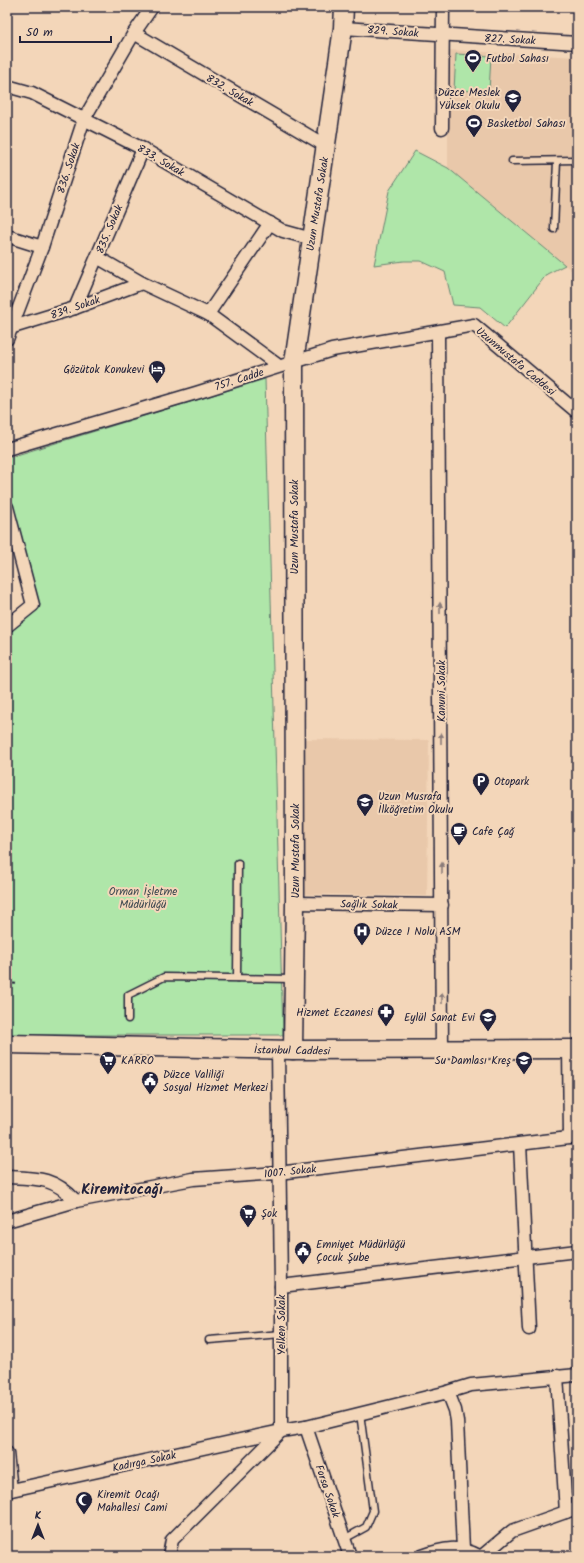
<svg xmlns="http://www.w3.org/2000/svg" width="584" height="1563" viewBox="0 0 584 1563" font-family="Kalam,sans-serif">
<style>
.built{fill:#e9c8aa}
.green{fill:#afe6a9;stroke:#688472}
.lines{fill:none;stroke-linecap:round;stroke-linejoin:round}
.lane-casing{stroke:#22223b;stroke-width:9}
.street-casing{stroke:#22223b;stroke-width:15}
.secondary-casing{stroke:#22223b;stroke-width:21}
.path{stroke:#22223b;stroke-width:2;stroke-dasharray:3 3;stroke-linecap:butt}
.lane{stroke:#f3d6b9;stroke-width:6}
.street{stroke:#f3d6b9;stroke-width:12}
.secondary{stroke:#f3d6b9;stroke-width:18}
.oneway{fill:#8a7c7a}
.labels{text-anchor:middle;stroke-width:4;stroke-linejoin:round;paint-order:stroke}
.street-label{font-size:11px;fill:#22223b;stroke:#f3d6b9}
.poi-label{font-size:11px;fill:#22223b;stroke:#f3d6b9;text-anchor:start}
.park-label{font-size:11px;fill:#3e4951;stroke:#f3d6b9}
.district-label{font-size:15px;font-weight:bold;fill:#22223b;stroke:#f3d6b9}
</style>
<rect width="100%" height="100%" fill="#f3d6b9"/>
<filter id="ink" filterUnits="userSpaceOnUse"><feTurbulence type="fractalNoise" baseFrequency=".025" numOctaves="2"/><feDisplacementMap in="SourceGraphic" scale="8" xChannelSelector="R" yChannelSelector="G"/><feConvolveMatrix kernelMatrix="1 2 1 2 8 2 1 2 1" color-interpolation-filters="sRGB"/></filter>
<g filter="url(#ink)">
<g class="built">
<polygon points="448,50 577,57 577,275 448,168"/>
<polygon points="303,739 429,740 427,896 301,894"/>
</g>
<g class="green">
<polygon points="456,54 491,56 489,92 454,90"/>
<polygon points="415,151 448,168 565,265 547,274 505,328 480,307 453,305 445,272 421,261 404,261 374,265 389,191"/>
<polygon points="265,379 283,1035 7,1035 7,626 35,609 7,493 7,458"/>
</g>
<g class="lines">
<defs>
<g id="lane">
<polyline points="512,161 577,160"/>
<polyline points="554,229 557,161"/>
<polyline points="237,978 238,863"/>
<polyline points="128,1019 128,995 164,977 292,979"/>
<polyline points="209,1340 281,1334"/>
<polyline points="344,1539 366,1527 373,1511 360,1413"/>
</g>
<g id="street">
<polyline points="343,28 577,43"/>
<polyline points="134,33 326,146"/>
<polyline points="7,86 32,93 143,149 283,231 312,239"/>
<polyline points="442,128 443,7"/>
<polyline points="7,236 42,247"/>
<polyline points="97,257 142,283 208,314 279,366"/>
<polyline points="75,308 143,149"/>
<polyline points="208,314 270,223"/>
<polyline points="8,325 13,327 75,308 142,283"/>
<polyline points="438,332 442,1051"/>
<polyline points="7,339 42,247 84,119 134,33 152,7"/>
<polyline points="7,449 196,393 332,350 474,325 577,412"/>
<polyline points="7,507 33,605 7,626"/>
<polyline points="295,903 442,905"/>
<polyline points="569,1049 570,1138"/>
<polyline points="520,1144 529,1329"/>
<path d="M7,1177C37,1178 54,1177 76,1201"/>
<polyline points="7,1221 76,1201 193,1179 278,1173 577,1137"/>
<polyline points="281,1286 577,1251"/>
<polyline points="557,1376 566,1512"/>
<polyline points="448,1392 471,1385 577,1375"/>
<polyline points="306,1427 350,1556"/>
<polyline points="7,1453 11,1490"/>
<polyline points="7,1491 281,1431 306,1427 448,1392 455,1410 457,1421 463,1549"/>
<polyline points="169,1556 172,1540 281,1431 281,1286 278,1050"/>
<path d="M422,1556C443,1548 458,1545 479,1556"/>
<polyline points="482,1556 512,1531 577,1508"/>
</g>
<g id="secondary">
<polyline points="7,1044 293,1050 577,1049"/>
<polyline points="293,1050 295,903 294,362 343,28 344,7"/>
</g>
</defs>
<use href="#lane" class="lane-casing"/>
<use href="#street" class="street-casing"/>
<use href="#secondary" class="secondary-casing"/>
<polyline class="path" points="7,983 18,984"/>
<use href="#lane" class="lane"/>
<use href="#street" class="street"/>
<use href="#secondary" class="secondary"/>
</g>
<defs><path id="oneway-solid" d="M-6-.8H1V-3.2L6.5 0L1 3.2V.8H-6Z"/></defs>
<g class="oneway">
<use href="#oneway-solid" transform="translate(440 608) rotate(-90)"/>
<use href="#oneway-solid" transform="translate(441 738) rotate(-90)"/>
<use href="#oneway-solid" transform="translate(442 868) rotate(-90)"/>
<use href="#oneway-solid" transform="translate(442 998) rotate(-90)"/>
</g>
</g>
<defs>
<symbol id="stadium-pin" viewBox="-11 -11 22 30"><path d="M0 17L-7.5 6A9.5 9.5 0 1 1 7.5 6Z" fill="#22223b" stroke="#f3d6b9"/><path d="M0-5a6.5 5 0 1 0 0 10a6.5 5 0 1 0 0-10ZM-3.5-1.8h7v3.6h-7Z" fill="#fff"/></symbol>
<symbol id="university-pin" viewBox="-11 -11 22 30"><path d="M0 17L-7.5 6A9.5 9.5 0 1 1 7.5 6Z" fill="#22223b" stroke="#f3d6b9"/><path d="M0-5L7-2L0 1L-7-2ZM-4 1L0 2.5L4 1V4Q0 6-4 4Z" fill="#fff"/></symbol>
<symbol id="hotel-pin" viewBox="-11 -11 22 30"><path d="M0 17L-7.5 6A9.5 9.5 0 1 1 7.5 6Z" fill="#22223b" stroke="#f3d6b9"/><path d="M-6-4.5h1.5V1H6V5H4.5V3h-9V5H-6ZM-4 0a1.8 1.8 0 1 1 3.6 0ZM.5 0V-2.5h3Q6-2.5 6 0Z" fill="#fff"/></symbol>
<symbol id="parking-pin" viewBox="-11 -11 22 30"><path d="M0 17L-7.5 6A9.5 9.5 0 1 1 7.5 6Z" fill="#22223b" stroke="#f3d6b9"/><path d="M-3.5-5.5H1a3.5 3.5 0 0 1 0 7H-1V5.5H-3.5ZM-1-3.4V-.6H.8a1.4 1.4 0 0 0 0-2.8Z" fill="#fff"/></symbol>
<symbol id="school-pin" viewBox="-11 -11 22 30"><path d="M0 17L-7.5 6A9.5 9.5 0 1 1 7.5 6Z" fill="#22223b" stroke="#f3d6b9"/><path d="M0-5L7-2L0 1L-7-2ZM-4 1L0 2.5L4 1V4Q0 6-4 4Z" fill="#fff"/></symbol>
<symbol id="cafe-pin" viewBox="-11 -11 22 30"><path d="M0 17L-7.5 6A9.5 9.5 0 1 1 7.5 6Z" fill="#22223b" stroke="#f3d6b9"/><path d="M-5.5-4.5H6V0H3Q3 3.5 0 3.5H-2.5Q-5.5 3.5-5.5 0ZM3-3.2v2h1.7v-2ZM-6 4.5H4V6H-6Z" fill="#fff"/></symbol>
<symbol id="hospital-pin" viewBox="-11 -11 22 30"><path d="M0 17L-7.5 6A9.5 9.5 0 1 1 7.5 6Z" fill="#22223b" stroke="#f3d6b9"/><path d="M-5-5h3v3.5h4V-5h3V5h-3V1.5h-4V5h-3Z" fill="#fff"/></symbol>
<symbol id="pharmacy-pin" viewBox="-11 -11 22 30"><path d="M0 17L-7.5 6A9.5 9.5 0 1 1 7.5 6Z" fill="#22223b" stroke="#f3d6b9"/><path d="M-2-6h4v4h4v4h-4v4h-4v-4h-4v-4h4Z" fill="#fff"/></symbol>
<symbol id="supermarket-pin" viewBox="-11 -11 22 30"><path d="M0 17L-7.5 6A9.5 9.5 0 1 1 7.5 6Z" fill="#22223b" stroke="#f3d6b9"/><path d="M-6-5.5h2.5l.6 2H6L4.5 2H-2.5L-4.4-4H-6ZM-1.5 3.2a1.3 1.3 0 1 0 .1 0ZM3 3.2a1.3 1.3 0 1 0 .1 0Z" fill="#fff"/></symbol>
<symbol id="civic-pin" viewBox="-11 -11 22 30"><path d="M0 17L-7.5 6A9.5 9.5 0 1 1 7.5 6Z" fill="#22223b" stroke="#f3d6b9"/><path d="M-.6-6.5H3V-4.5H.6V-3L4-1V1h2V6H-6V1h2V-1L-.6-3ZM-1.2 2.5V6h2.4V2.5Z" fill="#fff"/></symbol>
<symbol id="mosque-pin" viewBox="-11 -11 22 30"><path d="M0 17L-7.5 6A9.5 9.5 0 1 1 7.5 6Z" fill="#22223b" stroke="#f3d6b9"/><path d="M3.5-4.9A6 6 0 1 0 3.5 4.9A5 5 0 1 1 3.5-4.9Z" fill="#fff"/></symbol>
</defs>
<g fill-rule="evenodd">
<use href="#stadium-pin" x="463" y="48" width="20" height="27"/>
<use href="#university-pin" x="503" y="88" width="20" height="27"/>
<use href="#stadium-pin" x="464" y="113" width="20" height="27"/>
<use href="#hotel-pin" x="147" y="359" width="20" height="27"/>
<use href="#parking-pin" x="471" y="771" width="20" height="27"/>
<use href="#school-pin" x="355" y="792" width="20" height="27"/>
<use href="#cafe-pin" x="449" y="821" width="20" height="27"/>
<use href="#hospital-pin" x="352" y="921" width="20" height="27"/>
<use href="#pharmacy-pin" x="376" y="1002" width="20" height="27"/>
<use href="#school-pin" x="478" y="1007" width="20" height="27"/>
<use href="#supermarket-pin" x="98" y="1050" width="20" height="27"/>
<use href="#school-pin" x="514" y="1050" width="20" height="27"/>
<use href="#civic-pin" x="140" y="1070" width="20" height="27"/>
<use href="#supermarket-pin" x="238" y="1203" width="20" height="27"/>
<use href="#civic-pin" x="293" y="1240" width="20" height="27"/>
<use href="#mosque-pin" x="74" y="1490" width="20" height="27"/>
</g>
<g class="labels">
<g class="street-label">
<text transform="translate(393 31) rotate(4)" y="4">829. Sokak</text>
<text transform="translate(510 39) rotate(3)" y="4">827. Sokak</text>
<text transform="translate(230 90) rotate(30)" y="4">832. Sokak</text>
<text transform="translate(161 160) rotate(30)" y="4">833. Sokak</text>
<text transform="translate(68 168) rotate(-72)" y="4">836. Sokak</text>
<text transform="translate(317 204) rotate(-81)" y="4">Uzun Mustafa Sokak</text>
<text transform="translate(109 229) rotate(-67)" y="4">835. Sokak</text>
<text transform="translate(75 307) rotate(-19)" y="4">839. Sokak</text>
<text transform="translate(516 361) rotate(40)" y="4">Uzunmustafa Caddesi</text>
<text transform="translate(239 379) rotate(-18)" y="4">757. Cadde</text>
<text transform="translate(294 527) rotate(-90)" y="4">Uzun Mustafa Sokak</text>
<text transform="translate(441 691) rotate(-90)" y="4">Kanuni Sokak</text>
<text transform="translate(295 851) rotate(-90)" y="4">Uzun Mustafa Sokak</text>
<text transform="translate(369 904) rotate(1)" y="4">Sağlık Sokak</text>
<text transform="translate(292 1050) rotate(1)" y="4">İstanbul Caddesi</text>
<text transform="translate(290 1171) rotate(-6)" y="4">1007. Sokak</text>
<text transform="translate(281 1325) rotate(-90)" y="4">Yelken Sokak</text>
<text transform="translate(144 1461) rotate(-12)" y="4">Kadırga Sokak</text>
<text transform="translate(328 1491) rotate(71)" y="4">Forsa Sokak</text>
</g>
<g class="poi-label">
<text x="486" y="62">Futbol Sahası</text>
<text x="500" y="96" text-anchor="end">Düzce Meslek<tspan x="500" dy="13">Yüksek Okulu</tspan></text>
<text x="487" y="127">Basketbol Sahası</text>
<text x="144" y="373" text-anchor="end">Gözütok Konukevi</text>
<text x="494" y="785">Otopark</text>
<text x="378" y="800">Uzun Musrafa<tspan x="378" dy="13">İlköğretim Okulu</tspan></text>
<text x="472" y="835">Cafe Çağ</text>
<text x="375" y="935">Düzce 1 Nolu ASM</text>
<text x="373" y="1016" text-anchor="end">Hizmet Eczanesi</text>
<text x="475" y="1021" text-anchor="end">Eylül Sanat Evi</text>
<text x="121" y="1064">KARRO</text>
<text x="511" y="1064" text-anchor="end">Su Damlası Kreş</text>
<text x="163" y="1078">Düzce Valiliği<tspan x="163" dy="13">Sosyal Hizmet Merkezi</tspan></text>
<text x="261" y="1217">Şok</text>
<text x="316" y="1248">Emniyet Müdürlüğü<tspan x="316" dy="13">Çocuk Şube</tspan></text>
<text x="97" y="1498">Kiremit Ocağı<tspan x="97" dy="13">Mahallesi Cami</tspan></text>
</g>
<g class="park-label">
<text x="143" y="895">Orman İşletme<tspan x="143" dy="13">Müdürlüğü</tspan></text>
</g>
<g class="district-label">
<text x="122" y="1194">Kiremitocağı</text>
</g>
</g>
<rect width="584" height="1563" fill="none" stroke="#f3d6b9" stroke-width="24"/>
<rect x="12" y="12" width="560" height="1539" fill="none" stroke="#22223b" stroke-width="1.5" filter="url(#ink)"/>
<g transform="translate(38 1525)" stroke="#f3d6b9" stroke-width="3" paint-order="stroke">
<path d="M0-3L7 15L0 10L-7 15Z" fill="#22223b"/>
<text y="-6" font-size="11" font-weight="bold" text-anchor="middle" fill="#22223b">K</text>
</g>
<path d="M20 36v6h91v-6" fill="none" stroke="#22223b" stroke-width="2"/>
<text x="26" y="36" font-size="12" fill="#22223b" stroke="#f3d6b9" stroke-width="3" paint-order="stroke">50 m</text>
</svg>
